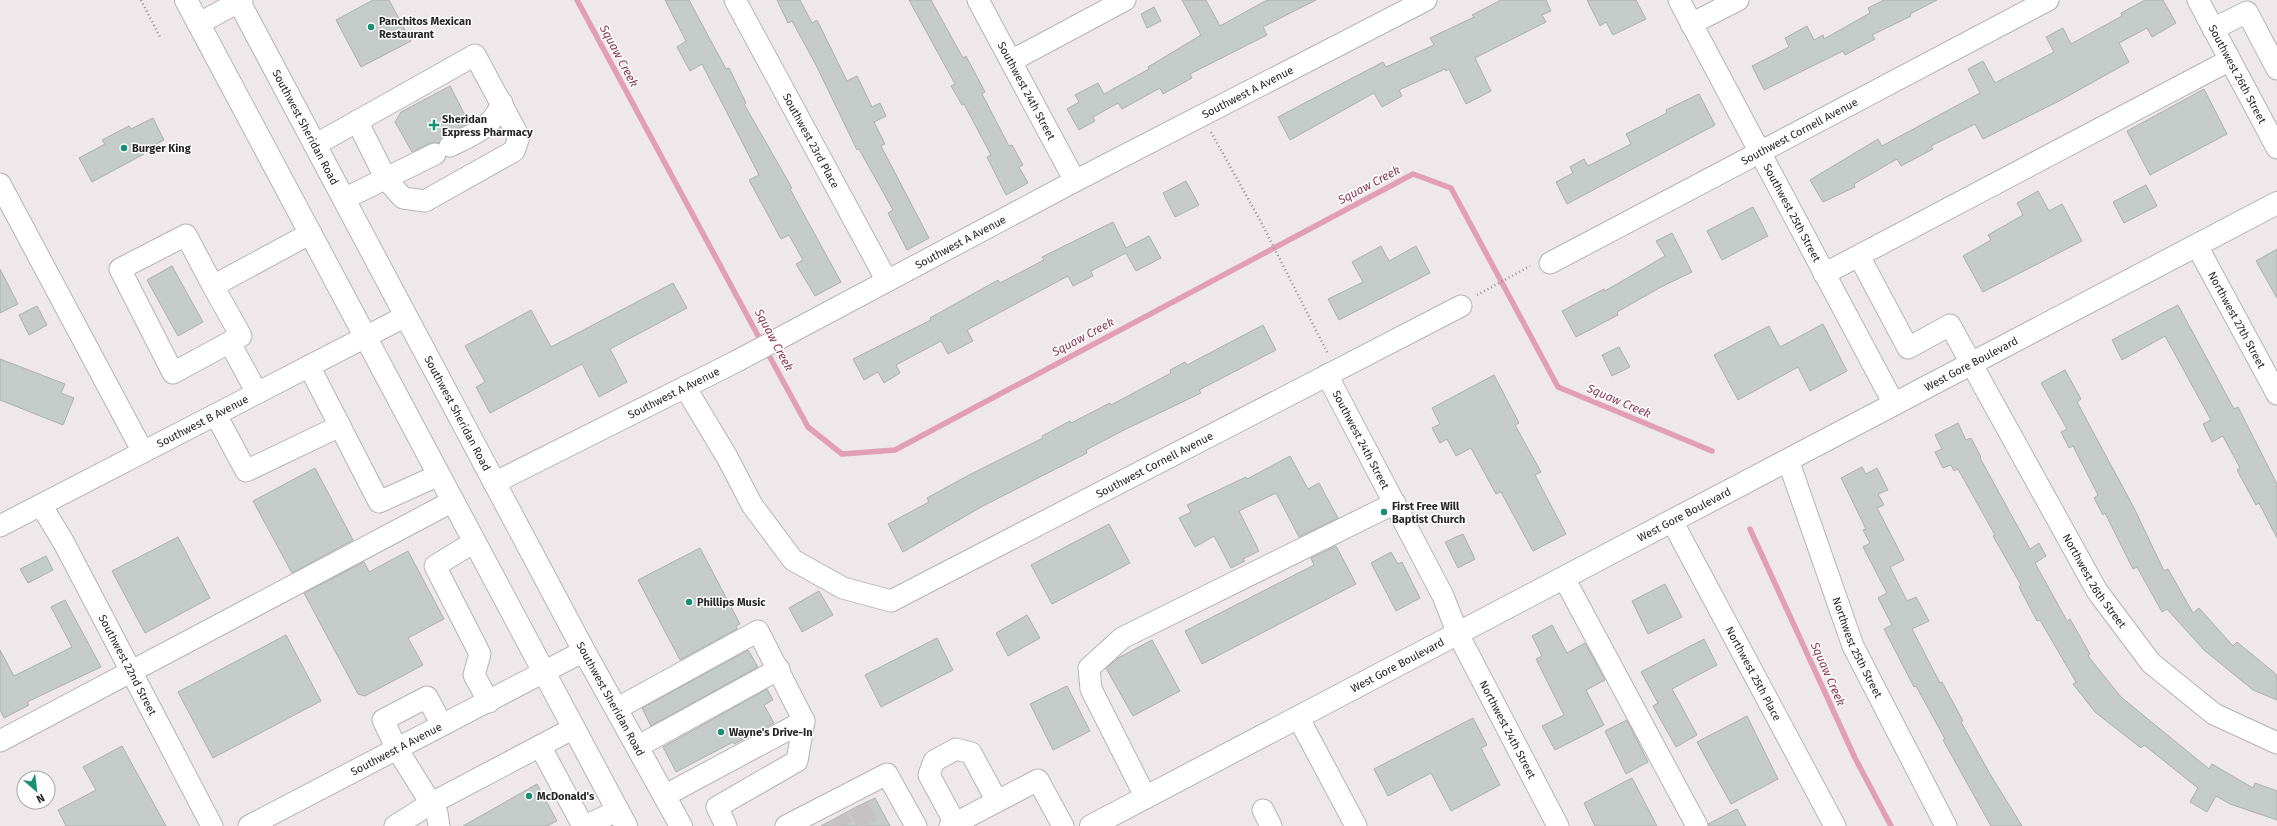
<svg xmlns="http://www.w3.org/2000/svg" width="2277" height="826" viewBox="0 0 2277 826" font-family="'Fira Sans',sans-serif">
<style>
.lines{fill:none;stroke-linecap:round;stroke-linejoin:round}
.stream{stroke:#e29eb4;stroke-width:5.5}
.building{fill:#c5cbc9;stroke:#abb0ae}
.minor-tunnel{stroke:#c6c1c3;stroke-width:21;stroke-dasharray:21 10;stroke-linecap:butt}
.minor-casing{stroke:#b8b2b4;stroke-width:23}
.major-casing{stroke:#b8b2b4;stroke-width:24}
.path{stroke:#959192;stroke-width:2.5;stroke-dasharray:1 3;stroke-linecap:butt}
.minor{stroke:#fff;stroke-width:21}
.major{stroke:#fff;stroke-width:22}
.poi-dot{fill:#179074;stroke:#fff;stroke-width:1.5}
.labels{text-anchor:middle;stroke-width:3;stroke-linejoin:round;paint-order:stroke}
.poi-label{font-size:11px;font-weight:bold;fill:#272525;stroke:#fff;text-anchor:start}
.street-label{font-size:11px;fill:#272525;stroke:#fff}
.water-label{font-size:12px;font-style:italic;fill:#883857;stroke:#fff}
</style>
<rect width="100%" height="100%" fill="#eee8ea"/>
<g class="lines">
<g class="stream">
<polyline points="577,0 762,343"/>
<polyline points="766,350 808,427 842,454 895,450 1413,174 1451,188 1558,387 1712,451"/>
<polyline points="1750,529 1855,758 1891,826"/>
</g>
</g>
<g class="building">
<polygon points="373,0 389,0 411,41 361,67 336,20"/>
<polygon points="665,0 689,0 726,69 729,68 746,103 744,104 792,188 790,189 841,282 815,296 796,264 803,260 789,235 781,239 749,180 759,175 702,64 690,71 677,47 686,41"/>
<polygon points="777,0 800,0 812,23 817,20 847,81 857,76 872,107 880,103 886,116 874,122 885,144 881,146 929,238 907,250 888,213 893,210 859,149 857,150 816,65 792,21 788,23"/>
<polygon points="909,0 931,0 963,58 966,56 985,92 982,94 1009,146 1012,145 1023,165 1019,167 1028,183 1006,195 987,157 991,155 964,104 962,105 951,86 955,84"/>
<polygon points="1182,0 1206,0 1220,26 1267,0 1316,0 1263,27 1267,35 1190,74 1192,78 1163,94 1160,88 1122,109 1118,103 1093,117 1095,121 1079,130 1067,109 1079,102 1075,95 1098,83 1104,94 1149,69 1148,67 1201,35"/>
<polygon points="1501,0 1546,0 1551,11 1542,15 1546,22 1475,58 1491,91 1466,104 1449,69 1446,71 1445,69 1399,90 1402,96 1382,107 1374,93 1290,140 1278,117 1383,62 1386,67 1434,45 1430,38 1474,17 1472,15"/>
<polygon points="1587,0 1636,0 1646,19 1613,35 1606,22 1600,26"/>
<polygon points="1884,0 1937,0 1910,14 1911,16 1872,35 1875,39 1845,55 1843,51 1764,90 1752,66 1789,47 1785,38 1807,26 1814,40 1823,35 1824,39 1870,13 1868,8"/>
<polygon points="2145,0 2163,0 2176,23 2152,37 2147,28 2119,43 2129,62 2061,100 1983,139 1975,124 1931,146 1933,149 1901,166 1897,159 1854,184 1855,187 1823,202 1810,180 1878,139 1882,146 1980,93 1968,69 1983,61 1995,83 2054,52 2046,37 2063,28 2071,44 2122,16 2121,13"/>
<polygon points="1154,7 1161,21 1147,28 1141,14"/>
<polygon points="450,86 469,123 445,135 439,143 430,143 412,152 395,122 401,112"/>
<polygon points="2204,89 2227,134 2150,175 2127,131"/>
<polygon points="1699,94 1715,125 1567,204 1556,182 1573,173 1570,167 1584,159 1588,166 1631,144 1626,134 1667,113 1666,110"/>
<polygon points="153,118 164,140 143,151 144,154 92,182 79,158 105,144 102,140 129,126 131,129"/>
<polygon points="1186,181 1199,205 1175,217 1163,193"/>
<polygon points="2146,185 2157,206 2124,223 2113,202"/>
<polygon points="2038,191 2049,211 2062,204 2082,241 1983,292 1963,256 1991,240 1988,235 2023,215 2017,203"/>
<polygon points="1753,207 1768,236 1722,260 1707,231"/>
<polygon points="1113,222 1126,248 1149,236 1161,258 1136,271 1126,253 1091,271 1093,276 1073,286 1068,276 967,330 973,341 948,354 941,341 896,365 900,373 884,383 878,372 864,380 853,359 931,320 930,318 998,280 1000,283 1044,260 1042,257"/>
<polygon points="1672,233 1692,272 1661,287 1617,312 1618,315 1576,337 1562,311 1604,289 1605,291 1665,256 1656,241"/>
<polygon points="1381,246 1389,261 1416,246 1430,273 1339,320 1328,299 1363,282 1352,262"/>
<polygon points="2277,249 2277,298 2256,261"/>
<polygon points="172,266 203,322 178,336 147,280"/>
<polygon points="0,269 18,304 0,313"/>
<polygon points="673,283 687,308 610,349 627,382 599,397 582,364 490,413 476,387 485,382 465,346 531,310 551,347"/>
<polygon points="2178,305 2234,409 2238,407 2277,484 2277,538 2259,503 2256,505 2237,470 2240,468 2223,436 2212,442 2203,424 2211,420 2165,336 2122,360 2112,340"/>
<polygon points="37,306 47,325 29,335 19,315"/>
<polygon points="1823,324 1847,371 1810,391 1798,367 1738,400 1714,355 1769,326 1780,347"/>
<polygon points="1263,325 1276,350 1199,390 1201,393 1124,430 1086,450 1087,453 983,506 903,552 888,524 929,502 927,498 969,475 1043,438 1042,436 1070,421 1071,423 1110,403 1111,405 1171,373 1170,370 1185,362 1187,365"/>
<polygon points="1619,347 1630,367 1612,376 1602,355"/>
<polygon points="0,359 65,384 61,393 74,398 63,425 0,400"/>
<polygon points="2065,370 2081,399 2077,402 2134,508 2164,571 2168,569 2193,613 2199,608 2233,646 2237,642 2277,675 2277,700 2253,690 2204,650 2167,609 2162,612 2137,567 2133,569 2105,513 2103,515 2094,498 2098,495 2073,446 2069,448 2061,432 2067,429 2041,383"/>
<polygon points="1494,375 1519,423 1515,425 1541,472 1535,475 1566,534 1533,551 1501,492 1496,494 1471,448 1456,456 1447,439 1440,443 1432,428 1440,424 1432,408"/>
<polygon points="1958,423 1966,440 1971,438 1981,457 1980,458 2030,549 2039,543 2046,556 2035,563 2067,621 2070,619 2090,654 2088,656 2121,697 2209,769 2212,764 2253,788 2255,783 2277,791 2277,820 2230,804 2216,796 2207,812 2190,802 2198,788 2144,745 2141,748 2095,712 2073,684 2076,682 2040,620 2037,621 2019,587 2021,585 1993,536 1995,535 1958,469 1954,471 1951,465 1943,468 1935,452 1942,449 1935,435"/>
<polygon points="1290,456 1308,489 1319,483 1338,518 1299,537 1276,493 1239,511 1259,551 1243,559 1245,561 1231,568 1214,536 1195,547 1179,518 1191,512 1187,505 1246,477 1247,479"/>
<polygon points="1862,467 1866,474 1877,468 1888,490 1878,494 1884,505 1877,508 1904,560 1890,567 1907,601 1916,597 1929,621 1912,629 1940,683 1942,682 1963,721 1961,722 1990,774 2022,826 1991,826 1943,740 1945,739 1916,686 1914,687 1884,629 1892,625 1878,598 1887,593 1863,547 1870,543 1863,530 1866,529 1841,478"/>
<polygon points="315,468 353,540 292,573 253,501"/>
<polygon points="1109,524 1130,563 1052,604 1031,565"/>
<polygon points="1463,534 1475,559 1458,568 1445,542"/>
<polygon points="178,537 210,598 145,633 112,571"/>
<polygon points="1336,546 1356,584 1202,664 1185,631 1314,565 1311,558"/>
<polygon points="700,548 740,624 736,626 737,629 680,660 638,580"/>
<polygon points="408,551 444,619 408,638 423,665 365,696 358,694 304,593 364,562 369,572"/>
<polygon points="1391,552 1398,564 1402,562 1420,598 1396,611 1371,563"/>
<polygon points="46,556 53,570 28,583 20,569"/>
<polygon points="1665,584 1682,617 1648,634 1632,601"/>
<polygon points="819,591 833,615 802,632 789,608"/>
<polygon points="65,600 101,667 27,702 29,705 4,718 0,710 0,650 14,676 72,647 51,607"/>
<polygon points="1027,615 1040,638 1008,656 996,633"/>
<polygon points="1552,625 1567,653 1585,643 1605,680 1586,690 1604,725 1555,750 1542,726 1564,715 1536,659 1542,656 1532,636"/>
<polygon points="286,635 321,701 213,758 178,692"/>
<polygon points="937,638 953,670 881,707 865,675"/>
<polygon points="1704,639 1717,665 1672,689 1697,735 1676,747 1653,706 1658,703 1641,672"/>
<polygon points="1152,640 1180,691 1133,716 1106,668 1118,658"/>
<polygon points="748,650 758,667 651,726 642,708"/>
<polygon points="1067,686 1090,731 1053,750 1030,704"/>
<polygon points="767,689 773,700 764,705 774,723 734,744 733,742 676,772 663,747"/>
<polygon points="1747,716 1778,779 1731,804 1697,742"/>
<polygon points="1473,718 1487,745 1481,748 1500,785 1451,811 1431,773 1388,796 1374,769"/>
<polygon points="1627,720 1648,762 1626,774 1605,731"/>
<polygon points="122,746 166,826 66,826 58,810 96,790 83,767"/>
<polygon points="1632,778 1657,826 1595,826 1584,803"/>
<polygon points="537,784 557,821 547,826 463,826"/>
<polygon points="875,798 890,826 821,826 858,806"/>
<polygon points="1737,809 1746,826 1709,826 1708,824"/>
</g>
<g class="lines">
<g class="minor-tunnel">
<polyline points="858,806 869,826"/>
<polyline points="838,817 842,826"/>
</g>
<defs>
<g id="minor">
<path id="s1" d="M735,0L887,281"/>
<path id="s2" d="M978,0L1075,181"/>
<path id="s3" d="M1679,0L1894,404"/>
<path id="s4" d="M2198,0L2277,148"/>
<polyline points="198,24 242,0"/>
<polyline points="1691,24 1738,0"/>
<polyline points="2213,29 2247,12 2277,69"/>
<polyline points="1011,61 1125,0"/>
<polyline points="315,145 475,55 519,137 514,151 425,201 403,198 386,179 357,121"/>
<path d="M450,146C474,134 491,129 502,103"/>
<polyline points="0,184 143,452"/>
<polyline points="344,199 435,154"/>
<path id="s5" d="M2197,246L2277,394"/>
<path id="s6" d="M1859,256L1908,348L1950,325L2097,591L2151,663L2214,714L2277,743"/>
<path id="s7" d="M1550,263L2048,0"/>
<polyline points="1824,274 2230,60"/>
<polyline points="213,286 186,235 120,269 173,373 241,336 213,286 311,233"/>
<polyline points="230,343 257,393"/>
<polyline points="309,366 379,502 439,475"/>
<path id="s8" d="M1327,375L1443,596L1458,634L1558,826"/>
<path id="s9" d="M685,387L727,457L752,505L793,560L843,588L891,601L1461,306"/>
<polyline points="216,415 246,471 340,426"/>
<path id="s10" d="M1788,460L1853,646L1946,826"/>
<path id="s11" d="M494,483L735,362L1075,181L1426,0"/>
<path id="s12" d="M41,505L64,543L212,826"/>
<path id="s13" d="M1672,521L1835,826"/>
<path id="s14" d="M0,526L406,316"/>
<polyline points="474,542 435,566 480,654 474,675 489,702"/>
<polyline points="1564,578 1697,826"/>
<polyline points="616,709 758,631 804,721 797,761 717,807 726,826"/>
<polyline points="1298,717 1356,826"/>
<polyline points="0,741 453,501"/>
<polyline points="540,746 583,826"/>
<polyline points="637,747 779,669"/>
<polyline points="664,796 804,721"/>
<polyline points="1146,798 1091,689 1089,668 1122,638 1395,503"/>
<polyline points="1263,810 1271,826"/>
<polyline points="955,823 929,775 934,761 956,749 971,753 997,801"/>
<path id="s15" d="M249,826L584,651"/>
<polyline points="395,826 430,804 574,728"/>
<polyline points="439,826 437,813 397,749 383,720 427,697 442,725"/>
<polyline points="586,826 618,810"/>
<polyline points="786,826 887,774 916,826"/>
<polyline points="950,826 1038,780 1063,826"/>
</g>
<g id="major">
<polyline points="186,0 626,826"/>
<path id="s16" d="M238,0L584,651L681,826"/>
<path id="s17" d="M1091,826L2277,203"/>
</g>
</defs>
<use href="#minor" class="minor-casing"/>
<use href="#major" class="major-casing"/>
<g class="path">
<polyline points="141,0 161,39"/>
<polyline points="1211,132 1261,222 1328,354"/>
<polyline points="1477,295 1530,266"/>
</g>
<use href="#minor" class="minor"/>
<use href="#major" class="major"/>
</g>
<g class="poi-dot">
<circle cx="371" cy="27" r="4"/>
<path d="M432 119h4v4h4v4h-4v4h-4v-4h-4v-4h4z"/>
<circle cx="124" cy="148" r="4"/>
<circle cx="1384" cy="512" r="4"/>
<circle cx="689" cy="602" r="4"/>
<circle cx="721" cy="732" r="4"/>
<circle cx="529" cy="796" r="4"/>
</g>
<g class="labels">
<g class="poi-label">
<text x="379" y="25">Panchitos Mexican<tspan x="379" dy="13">Restaurant</tspan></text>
<text x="442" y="123">Sheridan<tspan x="442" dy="13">Express Pharmacy</tspan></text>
<text x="132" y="152">Burger King</text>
<text x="1392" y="510">First Free Will<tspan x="1392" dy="13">Baptist Church</tspan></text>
<text x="697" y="606">Phillips Music</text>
<text x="729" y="736">Wayne's Drive-In</text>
<text x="537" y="800">McDonald's</text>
</g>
<g class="street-label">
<text dy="4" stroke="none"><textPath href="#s4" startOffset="84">Southwest 26th Street</textPath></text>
<text dy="4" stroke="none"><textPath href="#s2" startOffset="103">Southwest 24th Street</textPath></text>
<text dy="4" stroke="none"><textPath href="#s11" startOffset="849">Southwest A Avenue</textPath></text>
<text dy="4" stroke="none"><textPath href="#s16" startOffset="144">Southwest Sheridan Road</textPath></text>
<text dy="4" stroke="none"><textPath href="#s7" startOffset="282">Southwest Cornell Avenue</textPath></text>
<text dy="4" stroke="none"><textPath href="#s1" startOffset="160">Southwest 23rd Place</textPath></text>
<text dy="4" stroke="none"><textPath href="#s3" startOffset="241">Southwest 25th Street</textPath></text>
<text dy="4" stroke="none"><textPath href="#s11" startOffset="525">Southwest A Avenue</textPath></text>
<text dy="4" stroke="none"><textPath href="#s5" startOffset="84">Northwest 27th Street</textPath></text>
<text dy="4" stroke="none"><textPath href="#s17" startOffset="994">West Gore Boulevard</textPath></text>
<text dy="4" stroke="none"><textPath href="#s11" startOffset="201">Southwest A Avenue</textPath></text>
<text dy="4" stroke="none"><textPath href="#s16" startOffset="468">Southwest Sheridan Road</textPath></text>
<text dy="4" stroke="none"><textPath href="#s14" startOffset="228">Southwest B Avenue</textPath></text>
<text dy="4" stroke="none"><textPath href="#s8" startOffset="73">Southwest 24th Street</textPath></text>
<text dy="4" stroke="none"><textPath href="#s9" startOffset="608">Southwest Cornell Avenue</textPath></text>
<text dy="4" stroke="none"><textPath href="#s17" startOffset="670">West Gore Boulevard</textPath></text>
<text dy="4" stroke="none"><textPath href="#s6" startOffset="446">Northwest 26th Street</textPath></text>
<text dy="4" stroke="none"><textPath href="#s10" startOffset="200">Northwest 25th Street</textPath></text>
<text dy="4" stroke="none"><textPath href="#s12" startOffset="182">Southwest 22nd Street</textPath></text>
<text dy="4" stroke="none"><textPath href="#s17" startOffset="346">West Gore Boulevard</textPath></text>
<text dy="4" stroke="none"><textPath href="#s13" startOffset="173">Northwest 25th Place</textPath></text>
<text dy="4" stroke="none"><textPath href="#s16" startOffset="792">Southwest Sheridan Road</textPath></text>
<text dy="4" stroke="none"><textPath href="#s8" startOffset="398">Northwest 24th Street</textPath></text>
<text dy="4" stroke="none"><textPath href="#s15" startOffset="166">Southwest A Avenue</textPath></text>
</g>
<g class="water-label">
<text transform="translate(619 56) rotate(62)" y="4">Squaw Creek</text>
<text transform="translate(1369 185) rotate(-28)" y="4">Squaw Creek</text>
<text transform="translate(1083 337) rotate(-28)" y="4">Squaw Creek</text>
<text transform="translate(774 340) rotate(62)" y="4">Squaw Creek</text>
<text transform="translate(1619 401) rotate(23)" y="4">Squaw Creek</text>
<text transform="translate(1828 674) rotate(66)" y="4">Squaw Creek</text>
</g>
</g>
<g transform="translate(36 790) rotate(152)"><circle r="19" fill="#ffffff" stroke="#a9a8a8"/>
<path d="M0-3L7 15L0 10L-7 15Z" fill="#179074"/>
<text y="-6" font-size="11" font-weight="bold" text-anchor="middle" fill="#272525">N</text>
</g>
</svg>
